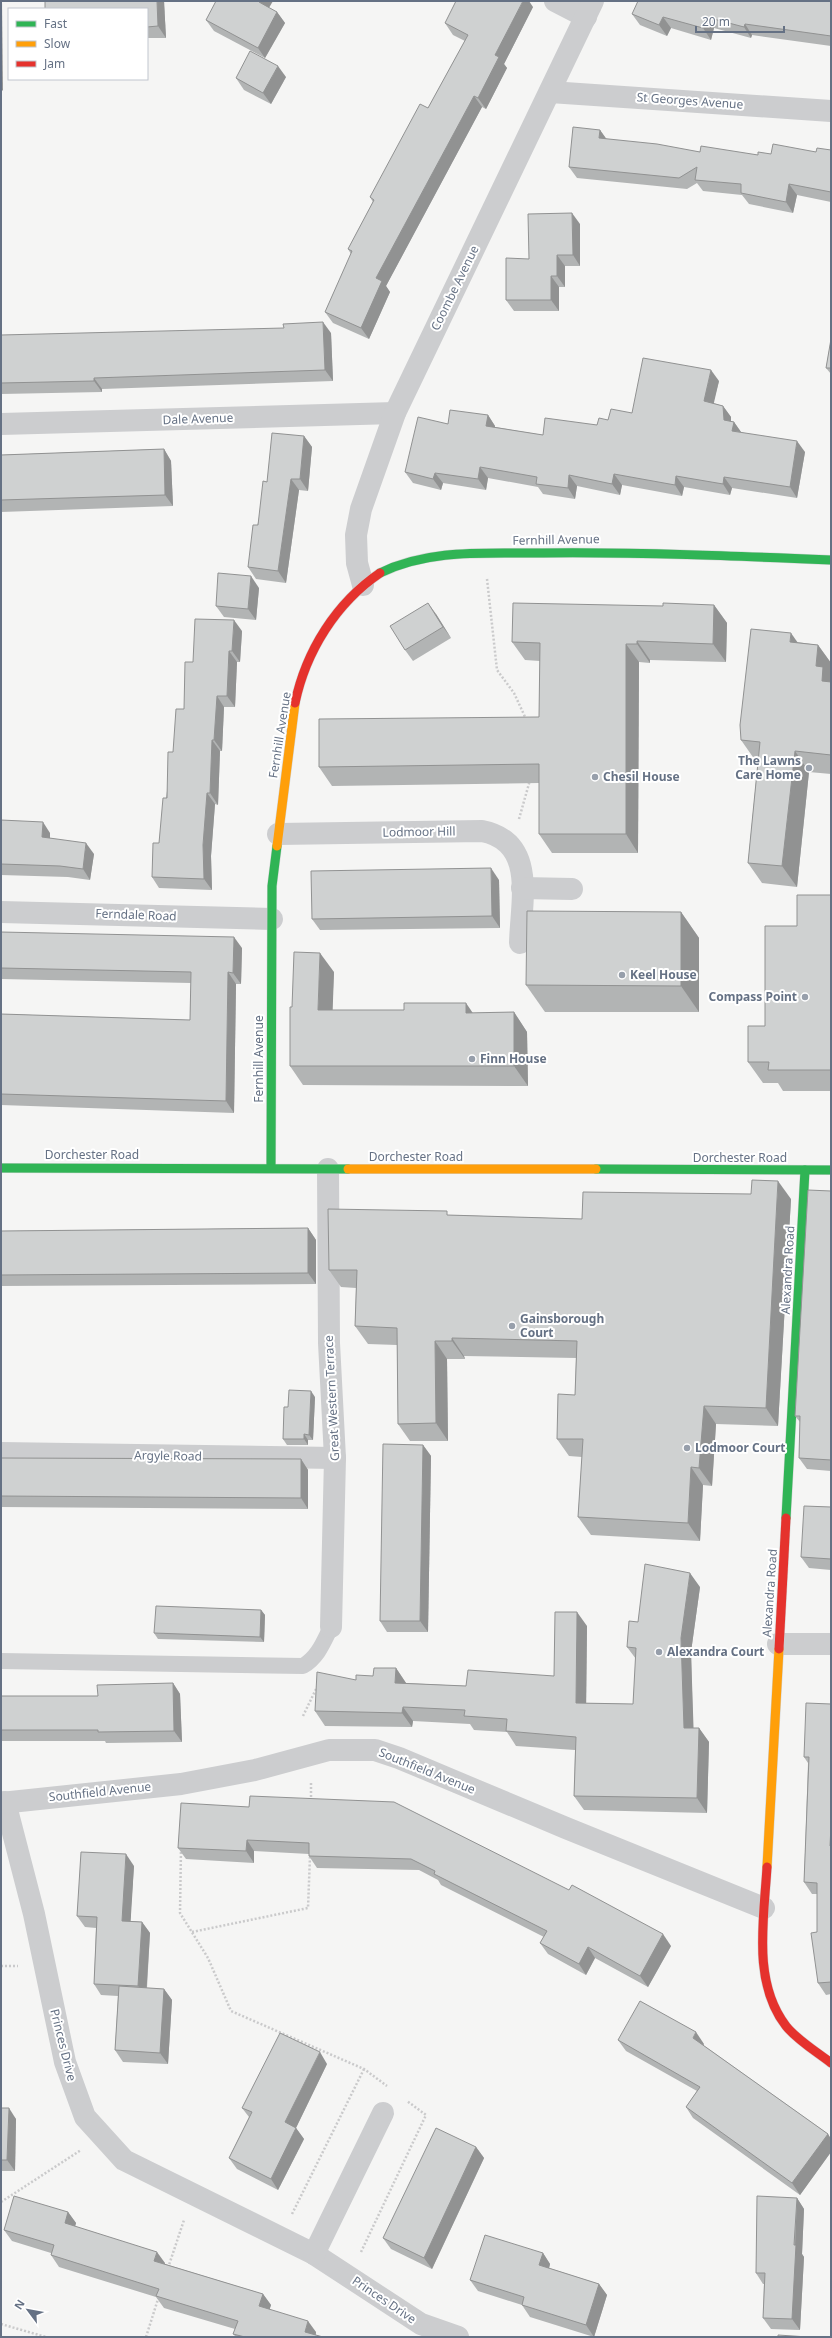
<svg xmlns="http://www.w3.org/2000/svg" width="832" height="2338" viewBox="0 0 832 2338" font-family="'Noto Sans',sans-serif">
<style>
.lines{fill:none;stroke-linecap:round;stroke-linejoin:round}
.fast-casing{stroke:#d2d3d3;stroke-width:10}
.slow-casing{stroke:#d2d3d3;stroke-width:10}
.jam-casing{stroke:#d2d3d3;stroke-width:10}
.path{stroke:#cacacb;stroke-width:2.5;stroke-dasharray:2 2;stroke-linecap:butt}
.lane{stroke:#cccdcf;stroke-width:16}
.street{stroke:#cccdcf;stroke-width:22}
.fast{stroke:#30b455;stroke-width:9}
.slow{stroke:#ff9f0a;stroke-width:9}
.jam{stroke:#e5322d;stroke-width:9}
.wall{fill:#b2b4b4}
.shaded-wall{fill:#919292}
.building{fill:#cfd1d1;stroke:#919292}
.poi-dot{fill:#979fab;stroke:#fff;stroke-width:1.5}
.labels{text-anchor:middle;stroke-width:4;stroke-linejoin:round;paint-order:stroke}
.street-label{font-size:12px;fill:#657184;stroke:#fff}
.poi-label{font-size:12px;font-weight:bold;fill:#657184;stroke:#fff;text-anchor:start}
</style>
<rect width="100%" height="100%" fill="#f5f5f4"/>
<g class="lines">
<defs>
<g id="fast">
<path d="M380,573C431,548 488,554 543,553C639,552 735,556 831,560"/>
<polyline points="271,1167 272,886 277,846"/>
<polyline points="1,1168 348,1169"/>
<polyline points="596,1169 831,1170"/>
<polyline points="786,1518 805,1170"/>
</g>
<g id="slow">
<polyline points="277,846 295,703"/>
<polyline points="348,1169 596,1169"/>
<polyline points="767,1867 779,1649"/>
</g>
<g id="jam">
<path d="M295,703C306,651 336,603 380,573"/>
<polyline points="779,1649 786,1518"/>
<path d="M767,1867C764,1919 752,1982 786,2026C797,2040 817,2052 831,2063"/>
</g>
</defs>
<use href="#fast" class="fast-casing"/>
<use href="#slow" class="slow-casing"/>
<use href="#jam" class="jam-casing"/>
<g class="path">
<polyline points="487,579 497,670 514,693 526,719"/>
<polyline points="519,819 530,780"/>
<polyline points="303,1716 317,1687"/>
<polyline points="311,1801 311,1782"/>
<polyline points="181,1848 180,1913 208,1958 231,2011 364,2069 387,2086"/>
<polyline points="192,1932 308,1908 310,1856"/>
<polyline points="1,1966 18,1966"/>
<polyline points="1,2202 81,2150"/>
<polyline points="292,2214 364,2069"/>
<polyline points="361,2252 426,2115 407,2101"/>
<polyline points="168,2268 184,2220"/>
<polyline points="1,2324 46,2337"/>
<polyline points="146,2337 159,2296"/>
</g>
<path class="lane" d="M1,1661L303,1666C318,1657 323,1643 331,1627"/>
<g class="street">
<polyline points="555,1 586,17"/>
<polyline points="550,92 831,111"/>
<polyline points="1,424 395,413"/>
<polyline points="363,585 357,563 356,535 361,509 395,413 593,1"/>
<path d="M278,834L482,831C537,842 521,901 520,943"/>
<polyline points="522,888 572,889"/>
<polyline points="1,912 272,919"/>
<polyline points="328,1169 329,1343 335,1458 331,1627"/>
<polyline points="1,1453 335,1458"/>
<polyline points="778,1644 831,1644"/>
<polyline points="5,1802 34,1914 65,2062 85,2117 124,2160 314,2254 421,2324 458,2337"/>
<polyline points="1,1803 181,1784 255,1770 329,1750 375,1750 399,1758 566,1828 764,1908"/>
<polyline points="314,2254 383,2113"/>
</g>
<use href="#fast" class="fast"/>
<use href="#slow" class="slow"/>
<use href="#jam" class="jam"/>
</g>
<g class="wall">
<polygon points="164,1 166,38 147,38 147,9"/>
<polygon points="831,1 831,46 752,35 751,38 714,28 711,40 671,28 667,36 640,25 632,14"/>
<polygon points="533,7 504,64 507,68 486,109 482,107 386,286 390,292 369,339 333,323 325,312 351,254 348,249 373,202 370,197 428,108 465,41 453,35 445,23"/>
<polygon points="269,8 277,12 285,23 265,58 214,31 206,20"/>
<polygon points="286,77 271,104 244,90 236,78"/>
<polygon points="600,130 606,139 700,152 758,155 816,152 831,150 831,202 797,195 793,213 749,204 742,195 703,191 697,183 687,189 577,178 569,167"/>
<polygon points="580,224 580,266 565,266 565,287 559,287 559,311 514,311 506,300 529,259"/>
<polygon points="331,333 333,381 102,389 102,392 1,394 1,335"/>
<polygon points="831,339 831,374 826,368"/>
<polygon points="719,381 713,403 723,406 731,417 731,421 734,422 741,432 805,452 797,498 732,488 730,495 684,487 682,496 622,485 620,495 577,486 575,499 543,494 538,487 488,478 486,490 443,483 441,490 413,483 405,472 448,424 488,415 495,426 495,427 543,435 597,425 608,420 632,413"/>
<polygon points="304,436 312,447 308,491 299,490 286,583 256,579 248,567 267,482"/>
<polygon points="164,449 171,461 173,506 1,512 1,455"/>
<polygon points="259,588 256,620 224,617 216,606"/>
<polygon points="714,605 727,623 726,662 650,660 650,663 639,662 638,853 552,853 539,834 539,783 332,786 319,767 539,717 540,661 525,660 512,642 663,606"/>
<polygon points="436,614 451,638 413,661 405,650"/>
<polygon points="242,631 240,662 237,662 235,707 224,707 222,751 220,751 218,805 215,804 211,856 212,890 159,888 152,877 159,843 173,752 184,709 193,662"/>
<polygon points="797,642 818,645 831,663 831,774 809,772 797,887 762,883 748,863 758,761 755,760 741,740"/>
<polygon points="1,820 50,833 50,838 94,854 90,880 68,877 1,875"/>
<polygon points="499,880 500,928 320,930 312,919"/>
<polygon points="831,895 831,1091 783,1091 778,1083 763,1083 748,1062 765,1026 797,926"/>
<polygon points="681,912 699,938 699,1012 545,1012 526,985"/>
<polygon points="1,932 242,948 241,984 236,984 234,1113 1,1105 1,1014 190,1020 191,983 1,979"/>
<polygon points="334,972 332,1010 473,1013 514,1012 527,1032 528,1086 303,1085 290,1066"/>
<polygon points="831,1191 831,1471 807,1469 799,1458 800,1422 795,1416"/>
<polygon points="791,1199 778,1426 716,1424 712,1486 703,1485 700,1541 591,1535 578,1517 582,1457 569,1456 557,1439 575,1395 576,1358 464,1356 465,1359 447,1359 448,1441 410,1441 398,1424 397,1345 368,1344 355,1326 356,1288 341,1287 329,1270 450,1215 582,1219"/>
<polygon points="308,1228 316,1240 316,1284 1,1286 1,1231"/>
<polygon points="315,1397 313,1440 308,1440 308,1445 287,1445 283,1439 288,1407"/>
<polygon points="423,1445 431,1456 428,1632 387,1632 380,1621"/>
<polygon points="1,1458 301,1459 308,1470 308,1509 1,1507"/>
<polygon points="831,1507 831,1570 809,1568 801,1557"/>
<polygon points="700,1587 691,1652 693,1728 699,1728 709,1742 707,1813 584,1810 574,1796 575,1750 516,1746 507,1732 474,1730 470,1724 413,1721 412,1727 325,1726 315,1711 356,1680 373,1676 396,1668 406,1683 466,1686 554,1676 587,1626 586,1703 633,1704 636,1659 627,1647 638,1622"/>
<polygon points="261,1610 265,1615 264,1642 158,1639 154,1633"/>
<polygon points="173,1683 180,1694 182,1742 106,1743 105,1741 1,1741 1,1696 98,1696"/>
<polygon points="831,1704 831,1994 826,1995 818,1983 817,1932 817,1894 812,1894 804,1882 808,1763 804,1757"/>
<polygon points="250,1796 671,1946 648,1987 595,1958 586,1975 548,1954 540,1943 544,1937 441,1885 438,1880 419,1870 317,1868 309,1856 309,1854 254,1851 254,1863 186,1859 178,1848 249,1807"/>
<polygon points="134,1866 130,1921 142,1922 150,1933 147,1988 164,1989 172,2000 168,2064 123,2062 115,2050 118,1996 101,1995 94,1984 96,1928 85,1927 77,1916"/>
<polygon points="618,2040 704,2044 703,2045 828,2134 831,2139 831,2152 800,2195 693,2118 686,2107 697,2091 626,2051"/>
<polygon points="327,2064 296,2128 304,2139 278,2190 237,2169 229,2158 249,2117 242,2108"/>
<polygon points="1,2108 16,2119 15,2171 1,2171"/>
<polygon points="476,2147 484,2158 432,2269 391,2249 383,2238"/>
<polygon points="797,2198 804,2209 802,2254 804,2257 800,2330 771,2329 763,2318 764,2284 763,2284 756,2273"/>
<polygon points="68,2212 76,2223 75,2226 165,2263 165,2264 263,2294 271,2305 269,2310 316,2332 316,2335 323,2337 236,2337 233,2334 235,2329 164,2308 156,2297 59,2267 51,2255 51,2253 12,2241 4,2230"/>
<polygon points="543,2253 550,2264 549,2268 599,2284 607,2295 594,2337 530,2317 522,2305 478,2291 470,2280"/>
</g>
<g class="shaded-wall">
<polygon points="1,1 2,1 3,91 1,89"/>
<polygon points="157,1 164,1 166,38 158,26"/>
<polygon points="259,1 273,1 266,13 259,2"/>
<polygon points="523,1 529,1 533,7 504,64 507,68 486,109 478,98 495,55"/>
<polygon points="277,12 285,23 265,58 258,48"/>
<polygon points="663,17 671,28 667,36 659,25"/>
<polygon points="706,17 714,28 711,40 703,28"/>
<polygon points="745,24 752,35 751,38 744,27"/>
<polygon points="278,66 286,77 271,104 263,93"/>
<polygon points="474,96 482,107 386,286 390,292 369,339 361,328 376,278"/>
<polygon points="600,130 608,141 599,138"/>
<polygon points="789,184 797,195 793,213 786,202"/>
<polygon points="572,213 580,224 580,266 573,255"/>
<polygon points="557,255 565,266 565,287 557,276"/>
<polygon points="551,276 559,287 559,311 551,300"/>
<polygon points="323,322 331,333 333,381 325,370"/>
<polygon points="711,370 719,381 712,411 704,401"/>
<polygon points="94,378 102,389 102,392 94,381"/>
<polygon points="723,406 731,417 731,431 724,420"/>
<polygon points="488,415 495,426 494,436 486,426"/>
<polygon points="734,422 741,432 732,431"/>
<polygon points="304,436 312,447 308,491 300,479"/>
<polygon points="797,441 805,452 797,498 790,487"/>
<polygon points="164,449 171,461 173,506 165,495"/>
<polygon points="480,467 488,478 486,490 478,479"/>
<polygon points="435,473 443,483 441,490 433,479"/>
<polygon points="614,474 622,485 620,495 612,484"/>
<polygon points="569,475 577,486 575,499 568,488"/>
<polygon points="676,476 684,487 682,496 675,485"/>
<polygon points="724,477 732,488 730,495 723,484"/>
<polygon points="291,479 299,490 286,583 278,571"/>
<polygon points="251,576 259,588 256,620 248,609"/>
<polygon points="428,603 436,614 451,638 443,627"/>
<polygon points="714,605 727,623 726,662 713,644"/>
<polygon points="234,620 242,631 240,662 232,651"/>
<polygon points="791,633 805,653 790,642"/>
<polygon points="637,641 650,660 650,663 637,644"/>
<polygon points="626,644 639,662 638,853 626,834"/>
<polygon points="818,645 831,663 831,695 822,681 816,666"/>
<polygon points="229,651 237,662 235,707 227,696"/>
<polygon points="217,696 224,707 222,751 214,740"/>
<polygon points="212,740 220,751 218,805 210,793"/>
<polygon points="795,751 809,772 797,887 782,866"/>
<polygon points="207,793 215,804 211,856 212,890 204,879 203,845"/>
<polygon points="43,822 50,833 50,849 42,837"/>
<polygon points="86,843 94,854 90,880 83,869"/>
<polygon points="491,868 499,880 500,928 492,916"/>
<polygon points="681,912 699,938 699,1012 681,986"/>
<polygon points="234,937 242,948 241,984 233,973"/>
<polygon points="320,953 334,972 332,1029 318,1010"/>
<polygon points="228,972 236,984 234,1113 226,1101"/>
<polygon points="466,1003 479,1022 466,1013"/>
<polygon points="514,1012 527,1032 528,1086 514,1066"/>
<polygon points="778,1181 791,1199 778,1426 766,1408"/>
<polygon points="308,1228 316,1240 316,1284 308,1273"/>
<polygon points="452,1338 464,1356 465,1359 452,1341"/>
<polygon points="435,1341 447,1359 448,1441 436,1423"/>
<polygon points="311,1391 315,1397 313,1440 309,1435"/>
<polygon points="704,1406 716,1424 712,1486 699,1468"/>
<polygon points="304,1434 308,1440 308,1445 304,1439"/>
<polygon points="423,1445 431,1456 428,1632 420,1621"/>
<polygon points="301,1459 308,1470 308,1509 301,1498"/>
<polygon points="691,1467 703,1485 700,1541 688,1523"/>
<polygon points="690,1573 700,1587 691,1652 694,1742 684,1728 681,1638"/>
<polygon points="261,1610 265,1615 264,1642 260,1637"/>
<polygon points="577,1612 587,1626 586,1718 576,1703"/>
<polygon points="396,1668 406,1683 405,1697 395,1683"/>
<polygon points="173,1683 180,1694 182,1742 174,1731"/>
<polygon points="403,1707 413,1721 412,1727 402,1713"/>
<polygon points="699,1728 709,1742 707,1813 697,1798"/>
<polygon points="247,1840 254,1851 254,1863 246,1851"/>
<polygon points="126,1854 134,1866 130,1932 122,1921"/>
<polygon points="142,1922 150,1933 146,1997 138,1986"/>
<polygon points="663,1934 671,1946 648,1987 640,1976"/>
<polygon points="588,1947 595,1958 586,1975 579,1964"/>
<polygon points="1,1968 2,1970 1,2000"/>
<polygon points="164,1989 172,2000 168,2064 160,2053"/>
<polygon points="696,2032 704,2044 701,2049 693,2038"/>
<polygon points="320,2052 327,2064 293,2134 285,2122"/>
<polygon points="9,2108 16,2119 15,2171 7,2160"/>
<polygon points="296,2128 304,2139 278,2190 271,2179"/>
<polygon points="828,2134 831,2139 831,2152 800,2195 792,2183"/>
<polygon points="476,2147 484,2158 432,2269 424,2258"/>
<polygon points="797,2198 804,2209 802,2254 804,2257 800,2330 792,2319"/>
<polygon points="68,2212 76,2223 73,2234 65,2223"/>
<polygon points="157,2252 165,2263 162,2272 154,2261"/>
<polygon points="543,2253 550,2264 547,2276 539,2265"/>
<polygon points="599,2284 607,2295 594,2337 586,2325"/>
<polygon points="263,2294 271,2305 267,2318 259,2306"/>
<polygon points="308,2321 316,2332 315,2337 305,2332"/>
</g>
<g class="building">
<polygon points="45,1 157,1 158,26 147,27 147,9 45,9"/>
<polygon points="216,1 259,1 259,2 277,12 258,48 206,20"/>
<polygon points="456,1 523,1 495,55 499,57 478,98 474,96 376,278 382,281 361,328 325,312 352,251 348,249 374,200 370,197 420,104 428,108 468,35 445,23"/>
<polygon points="638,1 831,1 831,36 745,24 744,27 706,17 703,28 663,17 659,25 632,14"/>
<polygon points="250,51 278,66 263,93 236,78"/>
<polygon points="573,127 600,130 599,138 657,144 700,152 701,146 758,155 758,152 771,154 773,144 816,152 817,148 831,150 831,192 789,184 786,202 741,193 741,184 695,180 697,167 679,178 569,167"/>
<polygon points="572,213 573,255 557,255 557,276 551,276 551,300 506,300 506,258 529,259 528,214"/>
<polygon points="323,322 325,370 94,378 94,381 1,383 1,335 284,328 283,324"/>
<polygon points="831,339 831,368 826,368"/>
<polygon points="643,358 711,370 704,401 723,406 724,420 734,422 732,431 797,441 790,487 724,477 723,484 676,476 675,485 614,474 612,484 569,475 568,488 536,484 537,477 480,467 478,479 435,473 433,479 405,472 418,417 448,424 450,410 488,415 486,426 543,435 545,418 597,425 599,418 608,420 611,409 632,413"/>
<polygon points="272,433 304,436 300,479 291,479 278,571 248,567 253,525 258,525 263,481 267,482"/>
<polygon points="164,449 165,495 1,500 1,455"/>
<polygon points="218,573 251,576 248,609 216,606"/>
<polygon points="428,603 443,627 405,650 390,626"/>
<polygon points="513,603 663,606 663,603 714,605 713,644 637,641 637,644 626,644 626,834 539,834 539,764 319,767 319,719 539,717 540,643 512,642"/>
<polygon points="195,619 234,620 232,651 229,651 227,696 217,696 214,740 212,740 210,793 207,793 203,845 204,879 152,877 153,843 159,843 163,798 167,798 168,752 173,752 176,709 184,709 185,662 193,662"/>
<polygon points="751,629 791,633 790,642 818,645 816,666 823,667 822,681 831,682 831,755 795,751 782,866 748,863 760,742 741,740 740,725"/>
<polygon points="1,820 43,822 42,837 86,843 83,869 60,866 1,864"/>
<polygon points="491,868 492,916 312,919 311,871"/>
<polygon points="797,895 831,895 831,1070 768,1070 769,1062 748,1062 748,1026 765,1026 765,926 797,926"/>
<polygon points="527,911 681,912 681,986 526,985"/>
<polygon points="1,932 234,937 233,973 228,972 226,1101 1,1094 1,1014 190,1020 191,972 1,968"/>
<polygon points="294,952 320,953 318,1010 404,1010 404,1003 466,1003 466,1013 514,1012 514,1066 290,1066 290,1007 292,1007"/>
<polygon points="752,1180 778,1181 766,1408 704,1406 699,1468 691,1467 688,1523 578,1517 583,1439 557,1439 558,1394 575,1395 577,1341 452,1338 452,1341 435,1341 436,1423 398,1424 397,1328 355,1326 357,1270 329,1270 328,1209 447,1211 447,1215 582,1219 583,1192 751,1194"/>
<polygon points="808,1190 831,1191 831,1460 799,1458 800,1416 795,1416"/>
<polygon points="308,1228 308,1273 1,1275 1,1231"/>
<polygon points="289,1390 311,1391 309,1435 304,1434 304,1439 283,1439 284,1407 288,1407"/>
<polygon points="383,1444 423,1445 420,1621 380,1621"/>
<polygon points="1,1458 301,1459 301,1498 1,1496"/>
<polygon points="804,1506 831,1507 831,1559 801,1557"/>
<polygon points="645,1564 690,1573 681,1638 684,1728 699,1728 697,1798 574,1796 576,1737 506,1731 507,1719 464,1716 465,1710 403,1707 402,1713 315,1711 317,1672 356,1680 356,1675 373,1676 374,1668 396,1668 395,1683 466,1686 468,1670 554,1676 555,1612 577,1612 576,1703 633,1704 636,1648 627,1647 629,1621 638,1622"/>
<polygon points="156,1606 261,1610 260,1637 154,1633"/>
<polygon points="173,1683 174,1731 98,1732 98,1730 1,1730 1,1696 98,1696 97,1685"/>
<polygon points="806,1703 831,1704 831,1825 830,1846 831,1846 831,1982 818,1983 811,1933 817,1932 817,1883 804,1882 809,1757 804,1757"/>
<polygon points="250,1796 394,1802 569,1890 572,1885 663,1934 640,1976 588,1947 579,1964 540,1943 547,1931 434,1874 435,1871 411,1859 309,1856 309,1843 247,1840 246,1851 178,1848 181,1803 249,1807"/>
<polygon points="81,1852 126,1854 122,1921 142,1922 138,1986 94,1984 97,1917 77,1916"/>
<polygon points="119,1986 164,1989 160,2053 115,2050"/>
<polygon points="640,2001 696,2032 693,2038 828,2134 792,2183 686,2107 700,2087 618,2040"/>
<polygon points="280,2033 320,2052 285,2122 296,2128 271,2179 229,2158 252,2112 242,2108"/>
<polygon points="1,2108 9,2108 7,2160 1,2160"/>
<polygon points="436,2128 476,2147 424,2258 383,2238"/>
<polygon points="14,2196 68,2212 65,2223 157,2252 154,2261 263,2294 259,2306 308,2321 305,2332 323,2337 245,2337 233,2334 238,2321 156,2296 159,2289 51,2255 54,2245 4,2230"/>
<polygon points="757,2196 797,2198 794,2245 796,2245 792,2319 763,2318 765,2273 756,2273"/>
<polygon points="485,2235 543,2253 539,2265 599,2284 586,2325 522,2305 524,2297 470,2280"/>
<polygon points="778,2335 808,2337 778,2337"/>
</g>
<g class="poi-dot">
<circle cx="809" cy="768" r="4"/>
<circle cx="595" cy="777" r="4"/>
<circle cx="622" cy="975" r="4"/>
<circle cx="805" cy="997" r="4"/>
<circle cx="472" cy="1059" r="4"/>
<circle cx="512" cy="1326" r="4"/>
<circle cx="687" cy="1448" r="4"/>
<circle cx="659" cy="1652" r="4"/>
</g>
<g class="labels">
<g class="street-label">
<text transform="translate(690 101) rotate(4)" y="4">St Georges Avenue</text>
<text transform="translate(455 288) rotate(-64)" y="4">Coombe Avenue</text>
<text transform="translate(198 419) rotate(-2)" y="4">Dale Avenue</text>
<text transform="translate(556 540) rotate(-1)" y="4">Fernhill Avenue</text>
<text transform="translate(280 735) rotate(-81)" y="4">Fernhill Avenue</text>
<text transform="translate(419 832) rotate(-1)" y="4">Lodmoor Hill</text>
<text transform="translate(136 915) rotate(2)" y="4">Ferndale Road</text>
<text transform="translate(259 1059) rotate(-90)" y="4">Fernhill Avenue</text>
<text x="92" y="1159">Dorchester Road</text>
<text x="416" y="1161">Dorchester Road</text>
<text x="740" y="1162">Dorchester Road</text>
<text transform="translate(788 1270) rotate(-87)" y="4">Alexandra Road</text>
<text transform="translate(332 1398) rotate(-93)" y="4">Great Western Terrace</text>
<text transform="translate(168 1456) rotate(1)" y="4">Argyle Road</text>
<text transform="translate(770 1593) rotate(-86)" y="4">Alexandra Road</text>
<text transform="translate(427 1771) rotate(22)" y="4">Southfield Avenue</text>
<text transform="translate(100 1792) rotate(-6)" y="4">Southfield Avenue</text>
<text transform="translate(63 2045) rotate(76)" y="4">Princes Drive</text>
<text transform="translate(384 2300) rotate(34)" y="4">Princes Drive</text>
</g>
<g class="poi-label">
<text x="801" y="765" text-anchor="end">The Lawns<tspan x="801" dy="14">Care Home</tspan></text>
<text x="603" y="781">Chesil House</text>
<text x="630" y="979">Keel House</text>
<text x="797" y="1001" text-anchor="end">Compass Point</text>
<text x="480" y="1063">Finn House</text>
<text x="520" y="1323">Gainsborough<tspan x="520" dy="14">Court</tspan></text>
<text x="695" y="1452">Lodmoor Court</text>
<text x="667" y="1656">Alexandra Court</text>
</g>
</g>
<rect width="832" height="2338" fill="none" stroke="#657184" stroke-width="4"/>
<rect x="8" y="8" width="140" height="72" fill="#ffffff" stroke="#c1c6ce"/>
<rect x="16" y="21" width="20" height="6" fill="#30b455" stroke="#c1c6ce"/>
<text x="44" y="28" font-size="12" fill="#657184">Fast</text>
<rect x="16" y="41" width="20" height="6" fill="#ff9f0a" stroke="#c1c6ce"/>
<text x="44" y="48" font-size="12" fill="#657184">Slow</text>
<rect x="16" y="61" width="20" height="6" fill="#e5322d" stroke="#c1c6ce"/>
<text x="44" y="68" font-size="12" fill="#657184">Jam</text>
<g transform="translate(28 2310) rotate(302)" stroke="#ffffff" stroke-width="3" paint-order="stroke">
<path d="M0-3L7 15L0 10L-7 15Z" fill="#657184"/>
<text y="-6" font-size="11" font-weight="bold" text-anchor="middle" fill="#657184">N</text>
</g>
<path d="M696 26v6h88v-6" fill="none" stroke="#657184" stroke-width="2"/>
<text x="702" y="26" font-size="12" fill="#657184" stroke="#ffffff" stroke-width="3" paint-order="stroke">20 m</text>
</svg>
